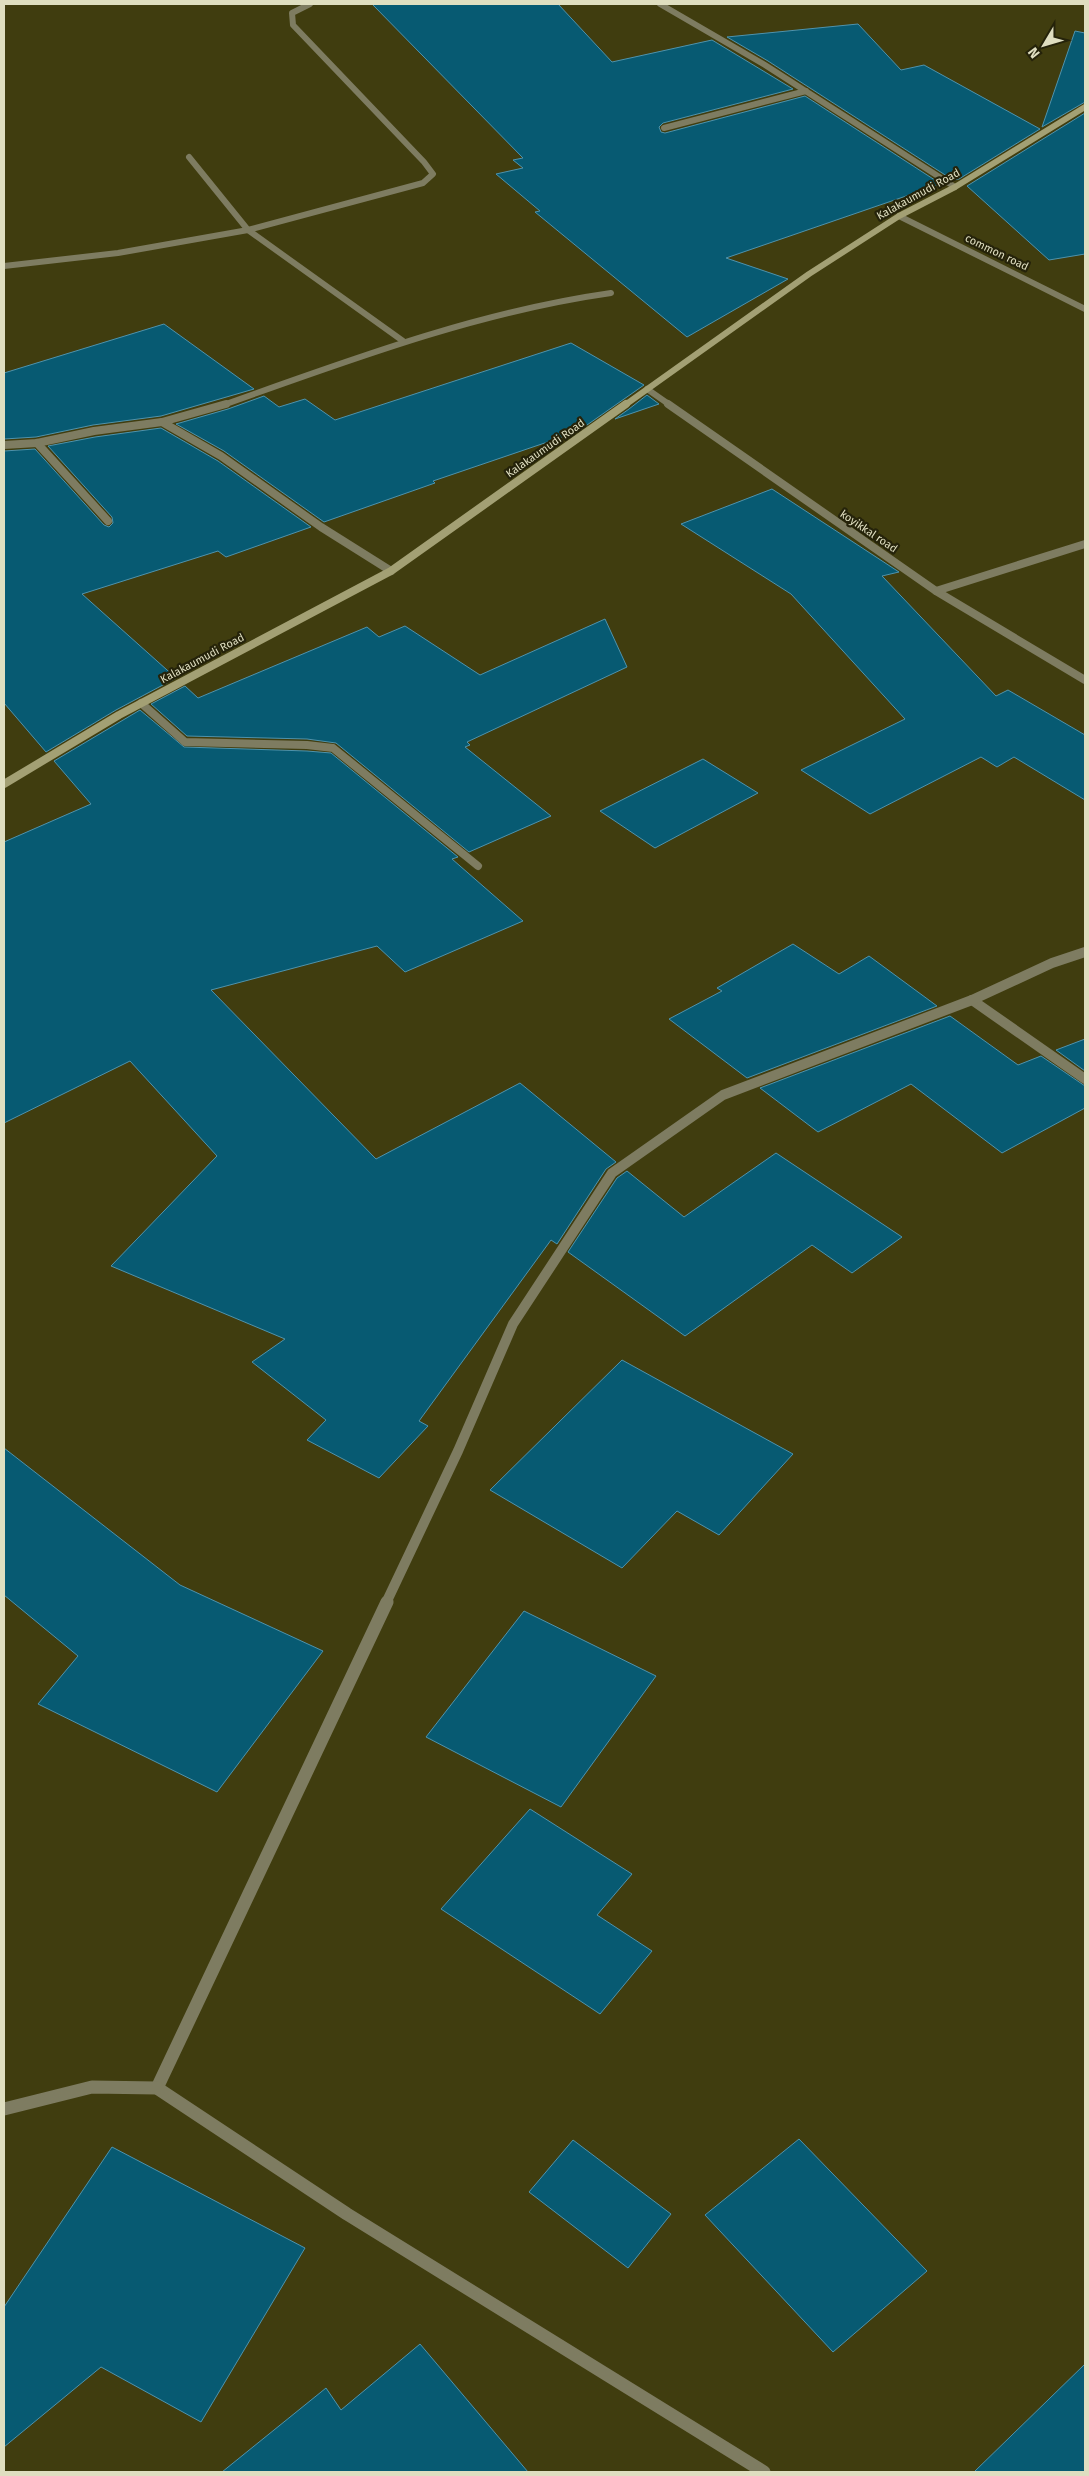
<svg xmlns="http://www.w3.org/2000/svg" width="1089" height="2476" viewBox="0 0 1089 2476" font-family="'Fira Sans',sans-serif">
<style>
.building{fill:#075a72;stroke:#4e93ad}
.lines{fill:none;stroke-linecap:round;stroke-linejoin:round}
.street-far3{stroke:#7e7c61;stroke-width:6}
.street-far2{stroke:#7e7c61;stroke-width:8}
.street-far1{stroke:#7e7c61;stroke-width:10}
.street{stroke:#7e7c61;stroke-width:13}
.secondary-far1{stroke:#a3a074;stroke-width:6}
.secondary{stroke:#a3a074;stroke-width:8}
.labels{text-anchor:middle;stroke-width:4.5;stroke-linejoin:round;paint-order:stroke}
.far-street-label{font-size:11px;fill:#dfdec0;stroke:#25230a}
</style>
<rect width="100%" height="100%" fill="#403d0f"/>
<g class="building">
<polygon points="372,4 558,4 612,62 712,40 793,89 663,123 659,127 661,132 665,133 805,96 941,184 726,258 788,279 687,337 535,212 540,211 496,174 523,168 513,160 523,158"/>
<polygon points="858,24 901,70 924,65 1040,129 959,179 953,180 768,61 727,37"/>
<polygon points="1075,31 1085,33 1085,102 1042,127"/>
<polygon points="1085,113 1085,254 1049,260 967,186"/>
<polygon points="164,324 254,389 161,416 93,425 36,437 4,439 4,373"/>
<polygon points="571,343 644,385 577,432 433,481 435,483 324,522 224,451 176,424 228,409 264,396 279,407 305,399 335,420"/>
<polygon points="647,395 659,404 615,419 629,409"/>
<polygon points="161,428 218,461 311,527 226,557 218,551 82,594 176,678 116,710 46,752 4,703 4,451 35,449 104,525 109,527 113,523 112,517 48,446 95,437"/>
<polygon points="772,489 899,572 882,576 996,696 1008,690 1085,735 1085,800 1014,757 997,767 981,757 870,814 801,770 905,719 791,594 681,524"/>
<polygon points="605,619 627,667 467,742 470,745 465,747 551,816 469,852 336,743 307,739 187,736 151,704 185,686 198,698 367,627 379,637 405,626 480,675"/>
<polygon points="140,710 184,747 307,751 331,753 458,857 452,859 523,921 405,972 377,946 211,990 376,1159 520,1083 616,1162 606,1169 557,1244 551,1240 419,1421 428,1426 379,1478 307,1440 326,1420 252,1362 285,1339 111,1266 217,1156 130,1061 4,1123 4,842 91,804 54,761"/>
<polygon points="703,759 758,793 655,848 600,811"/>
<polygon points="793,944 839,974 869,956 937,1006 747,1078 669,1019 722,991 717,988"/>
<polygon points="950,1016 1018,1065 1041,1056 1085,1086 1085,1108 1002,1153 911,1084 818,1132 760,1088"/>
<polygon points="1085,1039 1085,1071 1056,1050"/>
<polygon points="776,1153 902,1237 852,1273 812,1245 685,1336 568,1252 617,1178 627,1171 684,1217"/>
<polygon points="622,1360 793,1454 719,1535 677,1511 622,1568 490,1490"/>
<polygon points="4,1448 180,1585 323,1651 217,1792 38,1704 78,1656 4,1595"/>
<polygon points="524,1611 656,1676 561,1807 426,1737"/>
<polygon points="530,1809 632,1874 597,1915 652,1951 600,2014 441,1909"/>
<polygon points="799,2139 927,2271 833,2352 705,2215"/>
<polygon points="573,2140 671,2214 628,2268 529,2192"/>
<polygon points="112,2147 305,2248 201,2422 101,2367 4,2447 4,2307"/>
<polygon points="420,2344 528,2472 222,2472 326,2388 341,2410"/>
<polygon points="1085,2364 1085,2472 974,2472"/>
</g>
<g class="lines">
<g class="street-far3">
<polyline points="660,4 765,65 955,187"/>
<polyline points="664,128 806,91"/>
<polyline points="189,157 248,230 403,341"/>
<polyline points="899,216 1085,309"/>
<polyline points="4,266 118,253 248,230 423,183 433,174 424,162 293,25 292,13 310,4"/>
<polyline points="647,389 670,405"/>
<path d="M223,405C350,360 477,312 611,293"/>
</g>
<g class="street-far2">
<polyline points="668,404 936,591 1085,680"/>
<polyline points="162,422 226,404"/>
<polyline points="37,443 108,521"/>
<polyline points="4,445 37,443 94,431 162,422 221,456 321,527 391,571"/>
<polyline points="936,591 1085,544"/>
<polyline points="141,703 185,742 307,745 333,748 478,866"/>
</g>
<g class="street-far1">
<polyline points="972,1000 1085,1079"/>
<polyline points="386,1603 458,1451 513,1324 612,1173 723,1095 972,1000 1052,963 1085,952"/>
</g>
<g class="street">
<polyline points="157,2088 387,1602"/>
<polyline points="4,2109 92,2087 157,2088 347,2214 764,2472"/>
</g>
<polyline class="secondary-far1" points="625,405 809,274 899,216 955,187 1085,107"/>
<polyline class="secondary" points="4,784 119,715 391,571 626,404"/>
</g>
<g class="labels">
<g class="far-street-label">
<text transform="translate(918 194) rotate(-29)" y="4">Kalakaumudi Road</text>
<text transform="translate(997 252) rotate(26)" y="4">common road</text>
<text transform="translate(545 448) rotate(-35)" y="4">Kalakaumudi Road</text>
<text transform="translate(869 531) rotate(34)" y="4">koyikkal road</text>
<text transform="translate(202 658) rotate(-28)" y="4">Kalakaumudi Road</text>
</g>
</g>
<rect width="1089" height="2476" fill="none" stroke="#dfdec0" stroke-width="10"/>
<g transform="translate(1044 45) rotate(232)" stroke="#25230a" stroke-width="4" paint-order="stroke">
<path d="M0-4L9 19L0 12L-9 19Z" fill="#dfdec0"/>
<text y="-8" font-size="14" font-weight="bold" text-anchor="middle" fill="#dfdec0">N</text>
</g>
</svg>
